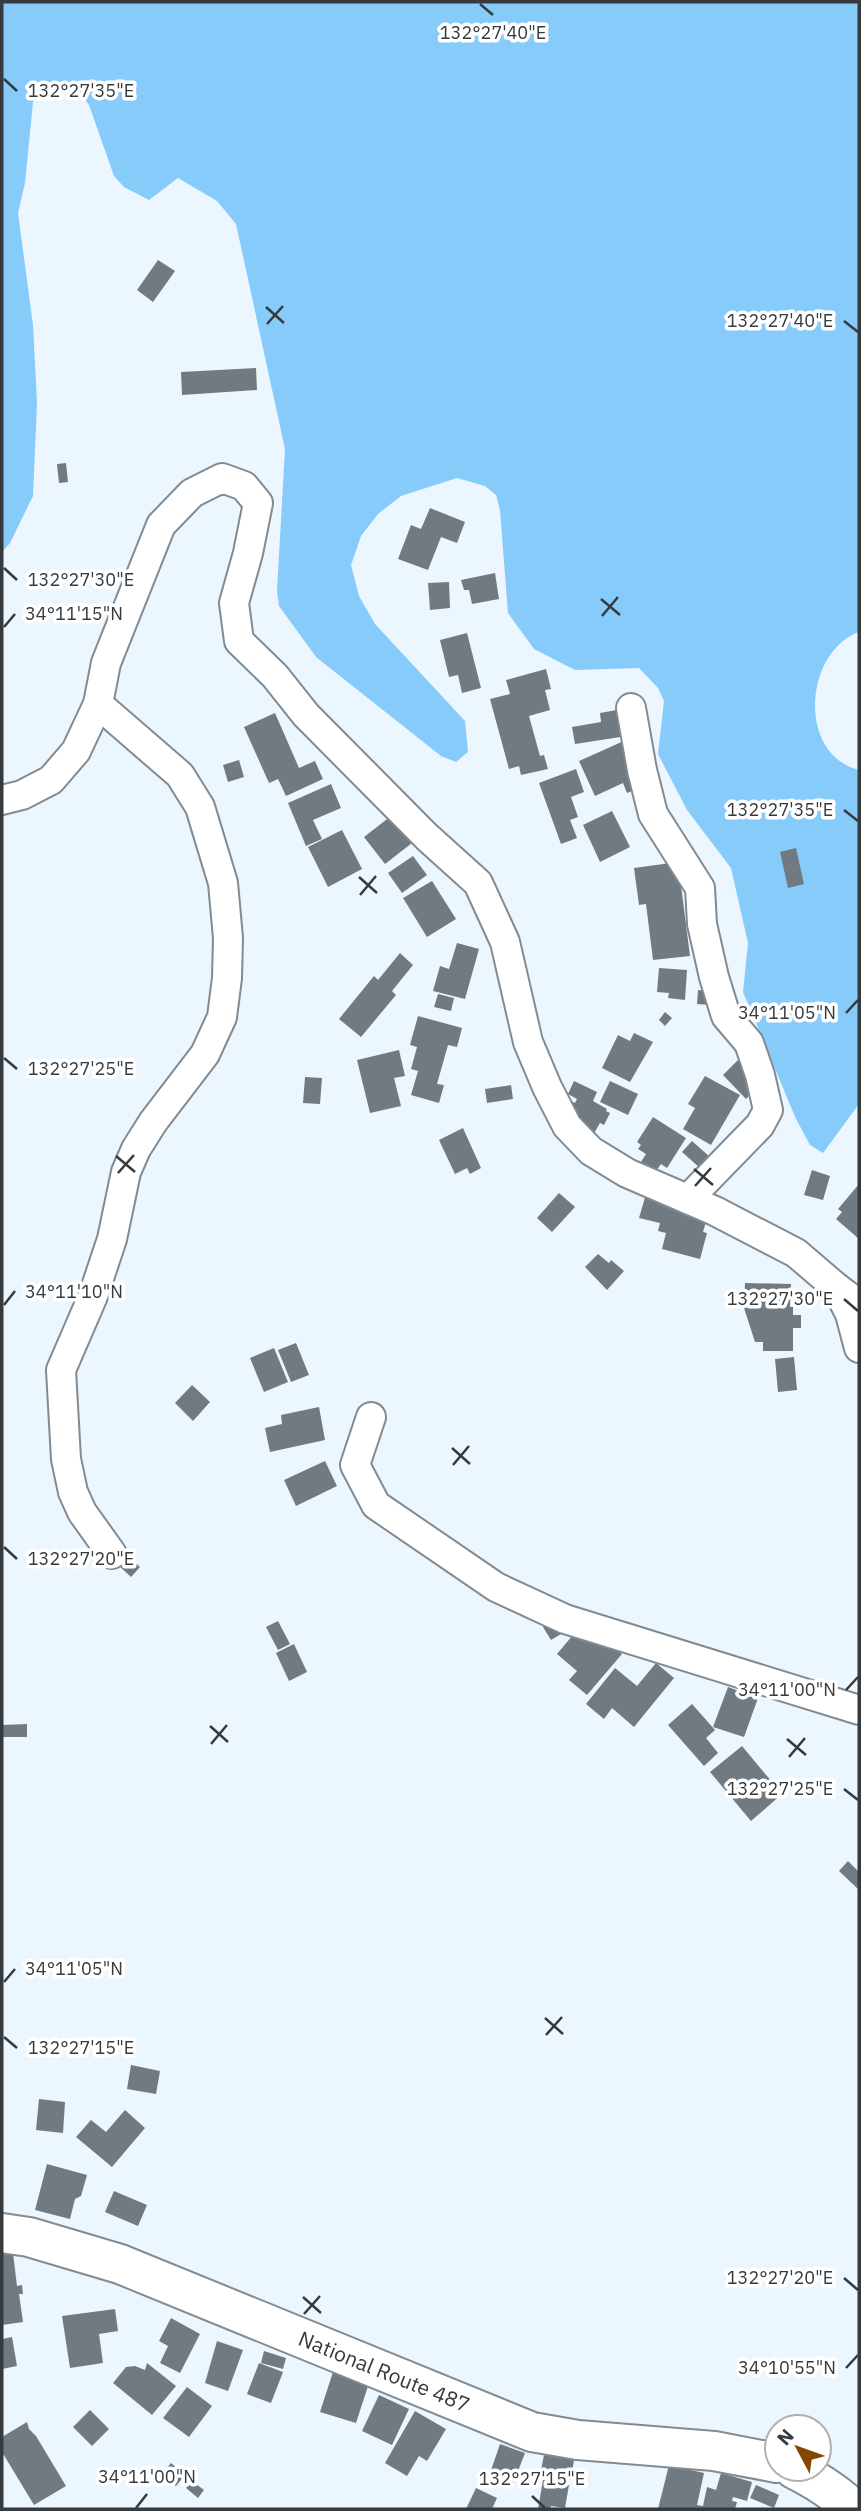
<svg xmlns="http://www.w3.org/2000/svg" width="861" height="2511" viewBox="0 0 861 2511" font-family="'IBM Plex Sans',sans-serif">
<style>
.green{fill:#87cbfa}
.building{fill:#717a81}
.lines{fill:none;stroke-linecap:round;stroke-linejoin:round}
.minor-casing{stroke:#828b92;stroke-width:32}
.highway-casing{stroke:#828b92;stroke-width:42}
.minor{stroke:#fff;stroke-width:28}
.highway{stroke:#fff;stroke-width:38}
.ticks{fill:none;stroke:#363a3d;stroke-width:2.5}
.labels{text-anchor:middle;stroke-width:7;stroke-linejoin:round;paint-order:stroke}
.street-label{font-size:21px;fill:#363a3d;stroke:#fff}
.ticks-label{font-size:18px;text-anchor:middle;fill:#363a3d;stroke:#fff;stroke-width:7;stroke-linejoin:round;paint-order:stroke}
</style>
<rect width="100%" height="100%" fill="#ecf6fe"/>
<path class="green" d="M2,2H859V632C805,651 796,754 859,770V1104L823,1153L810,1145L796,1119L743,992L748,943L731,868L687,810L658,754L664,701L658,688L639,668L575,670L534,649L508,613L500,510L496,495L485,486L457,478L401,496L378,514L361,536L351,565L359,596L375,624L465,721L468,752L456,762L441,756L316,657L279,606L277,591L285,449L236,224L217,201L178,178L149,200L124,187L114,176L89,105L80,93L53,83L40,89L33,102L25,183L18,213L33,325L37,403L33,496L10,543L2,552Z"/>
<g class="building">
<polygon points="158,260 175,271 153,302 137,290"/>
<polygon points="256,368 257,390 182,395 181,372"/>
<polygon points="66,463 68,482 59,483 57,464"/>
<polygon points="430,508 465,522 457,543 441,537 428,570 398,559 411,525 421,529"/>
<polygon points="495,573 499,599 472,604 469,590 464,590 461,580"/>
<polygon points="449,582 450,608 430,610 428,583"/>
<polygon points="467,633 481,688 462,693 458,675 449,677 440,640"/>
<polygon points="546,669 551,689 545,690 550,710 529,716 540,756 544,755 548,769 521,775 519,766 509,769 490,699 510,694 506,680"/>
<polygon points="617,710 618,720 624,719 627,736 575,744 572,727 601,722 600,713"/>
<polygon points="275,713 299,768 315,761 323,779 286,796 278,779 269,783 244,727"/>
<polygon points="626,740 646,785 627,793 623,783 595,796 579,761"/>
<polygon points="239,760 244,777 228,782 223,765"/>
<polygon points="576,769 584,792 571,797 578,817 570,820 577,838 561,844 539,783"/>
<polygon points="331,784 341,808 313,820 322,839 306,846 288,803"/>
<polygon points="612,811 630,847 600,862 583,825"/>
<polygon points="391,816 412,843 385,864 364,837"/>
<polygon points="342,830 362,869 328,887 308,847"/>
<polygon points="796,848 804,884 788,888 780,852"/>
<polygon points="413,856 427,875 402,893 388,873"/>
<polygon points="678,862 690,956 653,960 646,904 639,905 634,868"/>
<polygon points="432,881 456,919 427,937 403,898"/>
<polygon points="457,943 479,949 465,999 433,991 440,966 449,969"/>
<polygon points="400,953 413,965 392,991 396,995 361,1037 339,1019 374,976 378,980"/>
<polygon points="659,968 687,970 685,1000 668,998 669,993 657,992"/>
<polygon points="698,990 713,991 711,1005 697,1004"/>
<polygon points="438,994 454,998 451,1011 434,1007"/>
<polygon points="665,1012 672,1018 665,1026 659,1020"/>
<polygon points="418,1016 462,1028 457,1047 448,1045 437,1084 444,1085 439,1103 411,1095 418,1071 411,1069 417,1047 410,1045"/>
<polygon points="634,1033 653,1042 630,1082 602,1068 618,1035 630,1041"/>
<polygon points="399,1050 405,1076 394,1078 401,1106 370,1113 357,1060"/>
<polygon points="738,1060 761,1084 746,1099 723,1075"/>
<polygon points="705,1076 740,1095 711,1145 683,1129 695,1108 688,1104"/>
<polygon points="305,1077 322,1078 320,1104 303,1103"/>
<polygon points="574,1081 597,1092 593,1101 607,1109 606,1111 610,1113 604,1125 600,1123 593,1135 566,1121 569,1100 575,1103 577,1099 568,1094"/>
<polygon points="610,1081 638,1094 628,1115 600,1102"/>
<polygon points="511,1085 513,1099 487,1103 485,1089"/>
<polygon points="653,1117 686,1138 667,1168 661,1164 656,1171 641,1162 646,1154 638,1149 641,1145 637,1142"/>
<polygon points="463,1128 481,1168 470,1174 467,1168 455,1174 439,1140"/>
<polygon points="692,1141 710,1157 700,1168 682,1152"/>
<polygon points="812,1170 830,1176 823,1200 804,1195"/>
<polygon points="859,1184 859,1239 836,1219 842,1212 838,1209"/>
<polygon points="559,1193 575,1207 552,1232 537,1218"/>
<polygon points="646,1194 709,1211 703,1232 707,1233 700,1259 662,1249 666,1233 658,1231 660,1223 639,1218"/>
<polygon points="598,1254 609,1263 611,1260 624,1271 607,1290 585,1267"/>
<polygon points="745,1283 791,1284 790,1307 793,1307 793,1315 801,1315 801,1328 793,1328 793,1351 763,1351 763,1342 755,1342 744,1308"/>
<polygon points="296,1343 309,1375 291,1382 278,1350"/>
<polygon points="274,1348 288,1382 264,1392 250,1358"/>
<polygon points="794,1357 797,1390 778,1392 775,1359"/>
<polygon points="192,1385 210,1402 193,1421 175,1403"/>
<polygon points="319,1407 325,1440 270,1452 265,1428 282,1424 281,1415"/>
<polygon points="325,1461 337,1486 296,1506 284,1480"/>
<polygon points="125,1553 140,1567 131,1577 116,1563"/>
<polygon points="558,1618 566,1631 551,1640 543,1627"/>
<polygon points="278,1621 290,1644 278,1650 266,1627"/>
<polygon points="578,1629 595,1631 622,1654 587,1695 569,1680 577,1671 557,1654"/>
<polygon points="294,1644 307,1672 289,1681 276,1653"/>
<polygon points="656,1663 674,1678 634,1727 612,1708 604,1719 586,1704 615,1668 637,1686"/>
<polygon points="728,1687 758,1698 744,1737 713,1727"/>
<polygon points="692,1704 715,1730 706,1738 718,1753 704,1766 668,1725"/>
<polygon points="27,1724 27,1737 2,1737 2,1725"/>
<polygon points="742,1746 782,1794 751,1821 710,1772"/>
<polygon points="848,1861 859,1872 859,1890 839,1871"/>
<polygon points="131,2065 160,2071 156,2094 127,2089"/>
<polygon points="39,2099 65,2102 63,2133 36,2130"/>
<polygon points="125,2110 145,2128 112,2167 76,2137 91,2120 106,2132"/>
<polygon points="47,2164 87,2175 81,2196 75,2199 70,2219 35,2210"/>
<polygon points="114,2191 147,2205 138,2226 105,2212"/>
<polygon points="13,2253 17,2286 22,2285 23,2294 19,2294 23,2322 2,2325 2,2254"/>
<polygon points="115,2309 118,2331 99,2334 103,2363 70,2368 62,2316"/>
<polygon points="171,2318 200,2334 180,2373 160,2363 168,2346 159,2341"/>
<polygon points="12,2337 17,2366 2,2369 2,2339"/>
<polygon points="217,2341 243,2350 228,2391 205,2383"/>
<polygon points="264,2351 286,2358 283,2369 261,2363"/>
<polygon points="147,2363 176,2386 152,2415 113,2383 126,2367 135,2366 145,2370"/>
<polygon points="259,2363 283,2372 271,2403 247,2394"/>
<polygon points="333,2372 369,2383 356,2423 320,2412"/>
<polygon points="187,2387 212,2406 189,2437 163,2418"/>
<polygon points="379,2395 409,2409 392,2445 362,2431"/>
<polygon points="90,2410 109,2429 92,2446 73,2427"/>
<polygon points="415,2411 446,2429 427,2461 419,2456 407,2476 385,2463"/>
<polygon points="27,2422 29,2429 36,2436 66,2486 34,2505 2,2452 2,2437"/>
<polygon points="500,2444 525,2453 513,2484 489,2476"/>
<polygon points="544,2455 574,2460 571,2480 540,2475"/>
<polygon points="171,2463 185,2475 176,2486 162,2474"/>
<polygon points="669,2465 704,2473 697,2505 703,2506 707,2487 716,2490 721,2473 752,2482 747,2501 733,2497 732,2501 737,2502 735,2509 658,2509"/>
<polygon points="543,2480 569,2485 565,2508 551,2506 551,2509 538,2509"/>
<polygon points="192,2481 204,2490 198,2498 186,2488"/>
<polygon points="756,2485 779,2495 774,2508 750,2498"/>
<polygon points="476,2488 497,2498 492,2509 466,2509"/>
</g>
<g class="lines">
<defs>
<g id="minor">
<polyline points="98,704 180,775 200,807 223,883 228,938 227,978 222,1017 205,1054 153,1122 136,1149 126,1172 112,1239 93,1296 61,1370 66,1459 73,1492 82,1512 112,1554"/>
<polyline points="631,708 642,770 653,814 700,888 702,924 714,977 726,1016 749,1043 760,1075 768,1110 760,1125 688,1199"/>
<polyline points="2,800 22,795 51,780 76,751 98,704 106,663 161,525 192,493 222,478 244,486 258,503 248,553 234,603 239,641 275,676 306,715 427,837 478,883 505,942 528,1042 547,1087 567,1126 591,1151 627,1173 715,1211 796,1253 837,1288 859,1304"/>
<polyline points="837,1288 850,1314 859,1348"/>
<polyline points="371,1417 355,1465 376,1505 496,1587 565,1619 859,1710"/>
</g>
<g id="highway">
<polyline points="2,2233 29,2237 120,2264 532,2432 578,2440 714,2451 777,2463"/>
<path d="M794,2469C816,2480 835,2492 853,2509"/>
</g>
</defs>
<use href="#minor" class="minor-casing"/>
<use href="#highway" class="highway-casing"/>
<use href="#minor" class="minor"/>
<use href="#highway" class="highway"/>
</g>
<path class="ticks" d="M480,4L493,15M4,79L17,91M266,307L284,323M844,321L858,332M267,324L283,306M4,568L17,580M601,599L620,615M602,616L618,597M4,627L15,614M844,810L858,821M359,877L377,893M360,895L376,876M846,1013L858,1000M4,1058L17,1069M116,1156L135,1172M694,1169L713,1185M118,1173L134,1155M695,1186L711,1168M844,1299L858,1311M4,1305L15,1291M452,1448L470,1464M453,1465L469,1446M4,1547L17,1559M846,1690L858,1677M210,1726L228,1742M787,1739L806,1755M211,1744L227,1725M789,1757L805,1738M844,1789L858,1800M4,1982L15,1969M545,2018L563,2034M546,2035L562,2017M4,2037L17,2048M844,2278L858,2290M303,2297L321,2313M304,2314L320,2296M846,2368L858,2355M532,2496L545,2508M136,2508L147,2494"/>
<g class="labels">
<g class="street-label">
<text transform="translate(384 2372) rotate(22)" y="7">National Route 487</text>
</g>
</g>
<g class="ticks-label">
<text x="493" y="39">132°27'40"E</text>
<text x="81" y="97">132°27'35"E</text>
<text x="780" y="327">132°27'40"E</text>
<text x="81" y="586">132°27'30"E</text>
<text x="74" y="620">34°11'15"N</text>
<text x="780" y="816">132°27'35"E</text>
<text x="787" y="1019">34°11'05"N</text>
<text x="81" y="1075">132°27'25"E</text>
<text x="74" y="1298">34°11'10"N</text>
<text x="780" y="1305">132°27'30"E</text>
<text x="81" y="1565">132°27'20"E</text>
<text x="787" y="1696">34°11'00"N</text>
<text x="780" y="1795">132°27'25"E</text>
<text x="74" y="1975">34°11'05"N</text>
<text x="81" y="2054">132°27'15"E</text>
<text x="780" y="2284">132°27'20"E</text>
<text x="787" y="2374">34°10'55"N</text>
<text x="147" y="2483">34°11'00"N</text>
<text x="532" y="2485">132°27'15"E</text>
</g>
<rect width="861" height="2511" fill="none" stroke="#363a3d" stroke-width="7"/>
<g transform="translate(798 2448) rotate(311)"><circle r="33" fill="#ffffff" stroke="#afb0b1" stroke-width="2"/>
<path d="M0-5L12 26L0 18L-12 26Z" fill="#834701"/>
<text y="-10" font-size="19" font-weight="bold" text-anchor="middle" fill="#363a3d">N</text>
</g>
</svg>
